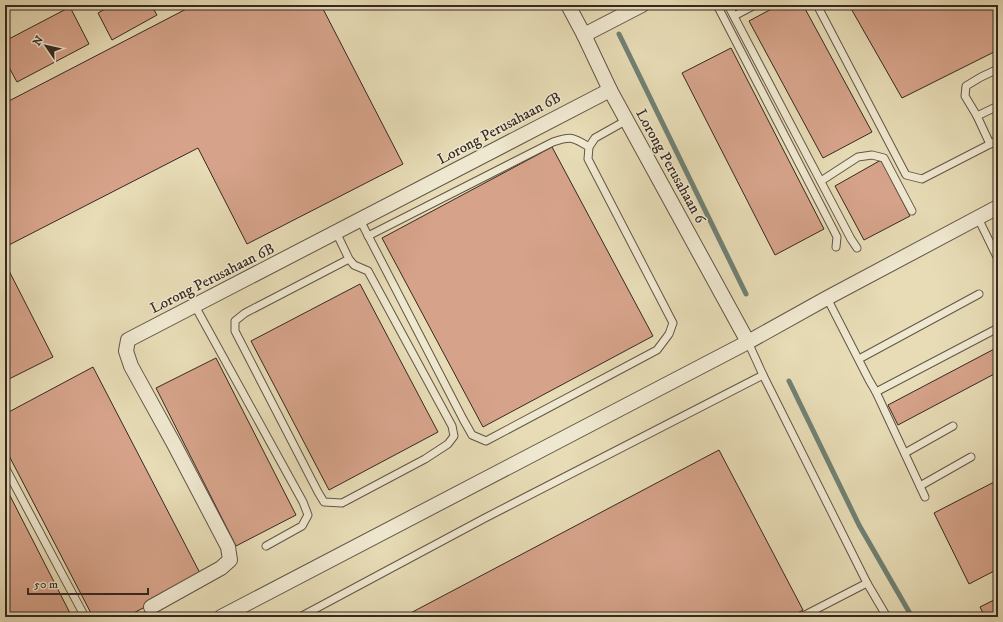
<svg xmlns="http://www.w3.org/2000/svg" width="1003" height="622" viewBox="0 0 1003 622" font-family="'IM FELL DW Pica',serif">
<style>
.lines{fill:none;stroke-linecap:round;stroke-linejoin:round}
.stream{stroke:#708174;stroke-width:5}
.building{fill:#d6a38a;stroke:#362822}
.lane-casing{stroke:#625547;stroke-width:9}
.street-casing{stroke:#625547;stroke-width:16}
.lane{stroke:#efe8d0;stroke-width:7}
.street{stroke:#efe8d0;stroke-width:14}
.labels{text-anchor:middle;stroke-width:3;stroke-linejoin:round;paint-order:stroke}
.street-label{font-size:15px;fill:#362822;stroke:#efe8d0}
</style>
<rect width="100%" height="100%" fill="#e7dcb6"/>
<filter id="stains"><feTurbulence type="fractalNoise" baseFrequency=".005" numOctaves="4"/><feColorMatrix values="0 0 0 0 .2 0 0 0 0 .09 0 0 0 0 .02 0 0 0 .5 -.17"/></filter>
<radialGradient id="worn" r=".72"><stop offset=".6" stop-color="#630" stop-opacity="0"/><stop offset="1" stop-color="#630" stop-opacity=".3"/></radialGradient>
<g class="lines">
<g class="stream">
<polyline points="619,34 746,294"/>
<polyline points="789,381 859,525 912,617"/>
</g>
</g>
<g class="building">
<polygon points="112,5 151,5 157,15 112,40 98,13"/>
<polygon points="194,5 321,5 403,164 247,244 198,148 5,247 5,103"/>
<polygon points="779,5 803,5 872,132 823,158 749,21"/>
<polygon points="849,5 998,5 998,50 902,98"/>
<polygon points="70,7 89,44 17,82 5,60 5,41"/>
<polygon points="731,48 824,229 775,255 682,73"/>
<polygon points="552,147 653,336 483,427 382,238"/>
<polygon points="881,160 910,216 864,240 835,186"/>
<polygon points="5,263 53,357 5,381"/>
<polygon points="360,284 438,432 329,490 251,341"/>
<polygon points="998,347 998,372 898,425 888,405"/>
<polygon points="216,358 296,515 236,546 156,388"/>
<polygon points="93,367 202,577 126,617 93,617 5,448 5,414"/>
<polygon points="719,450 803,610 790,617 403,617"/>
<polygon points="998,480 998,569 969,584 934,513"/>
<polygon points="5,486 72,617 5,617"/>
<polygon points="998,598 998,617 985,617 980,607"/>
</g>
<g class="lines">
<defs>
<g id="lane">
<polyline points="717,5 833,229 837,237 836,247"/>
<polyline points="728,5 851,239 857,248"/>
<polyline points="817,5 906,175 922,179 998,140"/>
<polyline points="734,16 755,5"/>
<polyline points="977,116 998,106"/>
<polyline points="990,144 977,116 965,96 966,86 981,77 998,69"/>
<polyline points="821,181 858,157 872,155 884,158 912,211"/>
<polyline points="978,218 998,259"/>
<polyline points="360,220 463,419 472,435 486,441 657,350 669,334 673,323 588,159 589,147 595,138 627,120"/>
<polyline points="336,232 349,259 354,265 368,271 452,426 454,436 448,444 425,459 342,503 324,502 318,492 235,331 235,321 245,313 349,259"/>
<path d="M368,236L553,142C571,136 573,137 589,147"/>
<polyline points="827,298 869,380 876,392 998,328"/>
<polyline points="195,306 303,502 308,515 302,526 266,546"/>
<polyline points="748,342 763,375 867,583 887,617"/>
<polyline points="859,359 979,294"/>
<polyline points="876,392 925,497"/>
<polyline points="905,453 953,426"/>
<polyline points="5,467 85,617"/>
<polyline points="920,486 971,457"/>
<polyline points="300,617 485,518 763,375"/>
<polyline points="801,617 867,583"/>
</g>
<g id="street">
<polyline points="568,5 584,35 610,90 748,342"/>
<polyline points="584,35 642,5"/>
<polyline points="151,607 221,568 230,560 228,547 174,444 131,366 126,351 128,340 610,90"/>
<polyline points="221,617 748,342 827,298 998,207"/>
</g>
</defs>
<use href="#lane" class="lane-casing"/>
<use href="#street" class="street-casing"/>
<use href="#lane" class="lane"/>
<use href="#street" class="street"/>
</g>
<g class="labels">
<g class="street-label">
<text transform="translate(499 128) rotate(-28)" y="5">Lorong Perusahaan 6B</text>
<text transform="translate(671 166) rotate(61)" y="5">Lorong Perusahaan 6</text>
<text transform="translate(212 278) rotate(-27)" y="5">Lorong Perusahaan 6B</text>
</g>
</g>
<rect width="1003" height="622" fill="none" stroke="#e7dcb6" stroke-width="20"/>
<rect x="6" y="6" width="991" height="610" fill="none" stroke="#362822" stroke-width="2"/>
<rect x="10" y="10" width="983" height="602" fill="none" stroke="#362822"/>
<g transform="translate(46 46) rotate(304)" stroke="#efe8d0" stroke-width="3" paint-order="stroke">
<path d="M0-3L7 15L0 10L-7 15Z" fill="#362822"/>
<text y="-6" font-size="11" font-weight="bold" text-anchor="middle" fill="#362822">N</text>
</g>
<path d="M28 588v6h120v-6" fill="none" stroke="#362822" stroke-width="2"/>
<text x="34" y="588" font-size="12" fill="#362822" stroke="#efe8d0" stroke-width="3" paint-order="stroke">50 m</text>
<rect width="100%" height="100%" filter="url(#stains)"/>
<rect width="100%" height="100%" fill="url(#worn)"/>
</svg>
